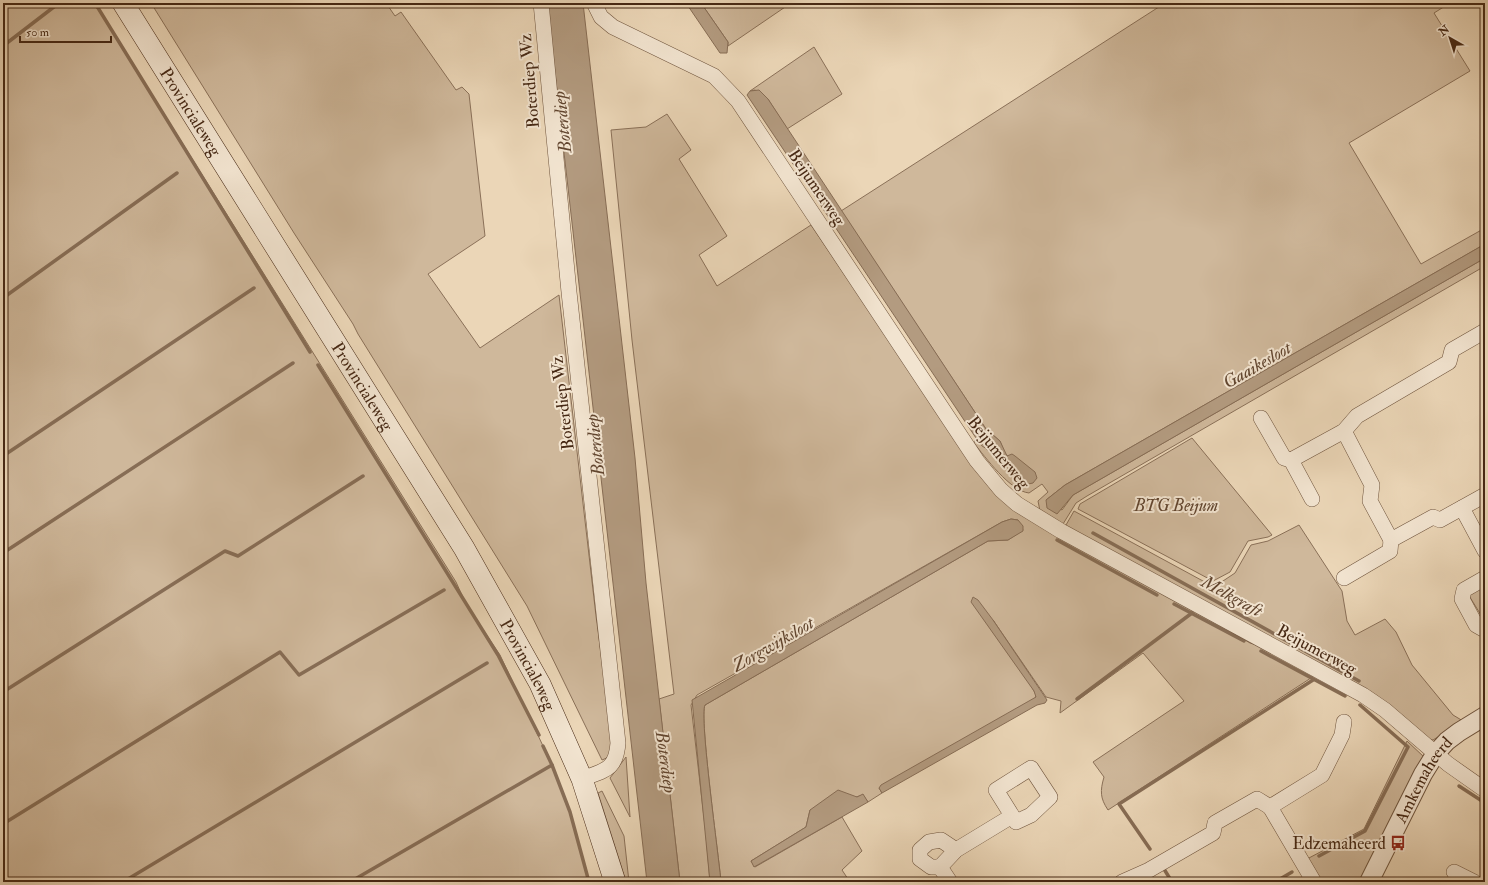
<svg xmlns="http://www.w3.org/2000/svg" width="1488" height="885" viewBox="0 0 1488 885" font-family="'IM FELL Double Pica',serif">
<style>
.green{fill:#cfb89b;stroke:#8a7058}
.water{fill:#b39b80;stroke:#876d55}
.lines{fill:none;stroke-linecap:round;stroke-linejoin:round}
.stream{stroke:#876d55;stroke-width:3.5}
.minor-casing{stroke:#6f543d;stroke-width:16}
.tertiary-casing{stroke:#6f543d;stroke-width:20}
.secondary-casing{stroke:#462814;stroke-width:22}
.minor{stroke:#f2e4d0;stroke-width:15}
.tertiary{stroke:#f2e4d0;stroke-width:18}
.secondary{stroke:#f2e4d0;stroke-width:21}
.labels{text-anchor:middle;stroke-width:4;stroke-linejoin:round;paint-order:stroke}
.street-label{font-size:17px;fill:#462814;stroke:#f2e4d0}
.park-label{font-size:17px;font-style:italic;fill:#61452f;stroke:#f2e4d0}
.poi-label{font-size:17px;fill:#462814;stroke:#f2e4d0;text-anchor:end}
.water-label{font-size:18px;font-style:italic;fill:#61452f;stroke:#f2e4d0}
</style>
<rect width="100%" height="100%" fill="#ebd6b7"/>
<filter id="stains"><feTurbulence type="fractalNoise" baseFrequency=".005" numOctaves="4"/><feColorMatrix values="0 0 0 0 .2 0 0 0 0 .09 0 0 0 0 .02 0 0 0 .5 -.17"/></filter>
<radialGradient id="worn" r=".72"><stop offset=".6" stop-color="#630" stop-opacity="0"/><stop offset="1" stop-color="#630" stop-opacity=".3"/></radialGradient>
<g class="green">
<polygon points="3,3 95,3 456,582 466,604 500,655 552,765 573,821 589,882 3,882"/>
<polygon points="151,3 386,3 395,16 401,12 456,90 462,87 469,94 485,236 428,274 480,348 559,295 596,616 613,743 609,757 602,760 527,606 358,334 353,324 294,233"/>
<polygon points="701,3 791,3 728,46 728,42"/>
<path d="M1165,3H1450L1434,13L1470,71L1349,143L1421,264L1485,228V244L1065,485L1046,500L1062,510L1073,495L1485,258V266L1087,496L1076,503L1063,524L1040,511L1038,501L1048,492L1042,484L1029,493C1010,491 985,457 974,443L976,438L982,446L1000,457L1003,462L1008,456L1004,452L1000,441L986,429L841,211Z"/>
<polygon points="814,47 842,94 787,129 768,99 755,90 750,91"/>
<path d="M667,114L691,150L679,159L727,236L699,255L717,286L811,225L983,478L1167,594L1250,643L1263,647L1314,676L1108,810C1100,798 1100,791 1104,777L1093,762L1184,701L1143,653L1060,713L1061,701L1046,697L993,620L1034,691L1036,695L1035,699L879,788L882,793L868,802L863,795L810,810L806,827L751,861L755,867L842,817L862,851L842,870L850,882H721C719,858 699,716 705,705L988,541L1008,540L1023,530L1018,520L1011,519L1002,522L697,695L691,705L706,835L710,882H680L659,699L674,694L632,340L611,130L646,127Z"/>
<polygon points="1192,438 1272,535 1268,537 1248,541 1230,572 1213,581 1078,509 1080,504"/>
<polygon points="1074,511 1214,587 1235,573 1251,545 1268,541 1299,525 1342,591 1347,621 1355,635 1385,619 1396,632 1412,665 1453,715 1463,721 1433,740 1428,739 1068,529 1066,525"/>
<polygon points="1485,584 1485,619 1484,620 1468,594"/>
<polygon points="1407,741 1424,757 1360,882 1328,882 1319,878 1307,859 1364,829"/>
<polygon points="626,757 630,817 610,778"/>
<polygon points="602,791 624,836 629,882 627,882 625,878 598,793"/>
</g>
<g class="water">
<polygon points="547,3 583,3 635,458 646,583 680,882 647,882"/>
<polygon points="686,3 701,3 728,42 727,53 720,53"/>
<polygon points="759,90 768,99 986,429 1000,441 1007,456 1012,454 1015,456 1035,472 1037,478 1033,483 1024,485 1003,464 1000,457 993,456 976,438 747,95 750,91"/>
<polygon points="1485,244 1485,258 1073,495 1057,514 1047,508 1046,500 1065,485"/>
<path d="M1011,519L1018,520L1023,526V531L1008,540L988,541L705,705C699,716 719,858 721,882H710L692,700L1002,522Z"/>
<polygon points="973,597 978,600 993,620 1047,700 1045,703 1037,705 882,793 879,788 881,785 1036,697 1034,691 971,602"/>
<polygon points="838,790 857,797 863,794 868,802 754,867 751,861 806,827 810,810"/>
</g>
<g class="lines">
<g class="stream">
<polyline points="95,3 310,352"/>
<polyline points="3,46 59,3"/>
<polyline points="3,298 177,173"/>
<polyline points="318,365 498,655 539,735"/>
<polyline points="3,456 254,288"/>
<polyline points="1093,533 1359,681"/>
<polyline points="1057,540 1157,595"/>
<polyline points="3,553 293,363"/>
<polyline points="1174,604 1244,641"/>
<polyline points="1261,651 1345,696"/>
<polyline points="3,692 225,551 238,556 363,476"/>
<polyline points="1077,699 1192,613"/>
<polyline points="552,765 570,812 589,882"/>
<polyline points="1459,786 1485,803"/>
<polyline points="3,824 280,652 299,675 444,590"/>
<polyline points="1150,849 1119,804 1313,680"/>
<polyline points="1319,856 1365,831 1408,747 1360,705"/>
<polyline points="1164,869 1172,882"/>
<polyline points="123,882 487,663"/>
<polyline points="350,882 552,765 543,746"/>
<polyline points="1275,882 1292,872"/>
</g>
<defs>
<g id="minor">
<path d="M541,3L569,292L618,743C616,770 605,770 582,779"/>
<polyline points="594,3 601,17 613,27 714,76 738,101 977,461 1001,490 1017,504 1061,531 1363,695 1385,710 1448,764 1485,790"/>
<polyline points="1261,418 1284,458 1291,460 1312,499"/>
<polyline points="1344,431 1372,485 1370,501 1391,540 1433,517 1440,520 1485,495"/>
<polyline points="1291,460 1344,431 1357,416 1449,362 1452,350 1485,331"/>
<polyline points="1462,508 1485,551"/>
<polyline points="1344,578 1390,551 1391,540"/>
<polyline points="1485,578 1464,590 1462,599 1476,625 1483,629 1485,628"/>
<polygon points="1031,768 1050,797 1031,815 1016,822 996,790"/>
<polyline points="1270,807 1314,882"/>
<polyline points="940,867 931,867 920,859 920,850 929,842 941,840 956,850"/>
<polyline points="1454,872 1474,882"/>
<polyline points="950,882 940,867 956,850 1012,816"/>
<polyline points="1122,882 1149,870 1213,833 1215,823 1257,799 1270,807 1322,775 1342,735 1344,722"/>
</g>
<g id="tertiary">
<path id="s1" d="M1369,882L1423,774L1436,753L1447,741L1459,732L1485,716"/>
</g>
<g id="secondary">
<path id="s2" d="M123,3L464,548L540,684L582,779L615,882"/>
</g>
</defs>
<use href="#minor" class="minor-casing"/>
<use href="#tertiary" class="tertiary-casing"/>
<use href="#secondary" class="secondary-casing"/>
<use href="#minor" class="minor"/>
<use href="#tertiary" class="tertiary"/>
<use href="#secondary" class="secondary"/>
</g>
<defs>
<symbol id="bus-bare" viewBox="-9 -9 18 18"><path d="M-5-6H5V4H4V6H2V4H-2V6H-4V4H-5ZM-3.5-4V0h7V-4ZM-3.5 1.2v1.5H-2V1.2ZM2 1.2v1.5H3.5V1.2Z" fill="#8f2418" stroke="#f2e4d0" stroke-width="2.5" paint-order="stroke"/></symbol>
</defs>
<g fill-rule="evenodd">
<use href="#bus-bare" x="1387" y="832" width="22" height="22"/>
</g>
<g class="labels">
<g class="street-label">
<text transform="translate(529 81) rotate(-95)" y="6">Boterdiep Wz</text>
<text dy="6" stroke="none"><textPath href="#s2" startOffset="128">Provincialeweg</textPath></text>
<text transform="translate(817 187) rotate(56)" y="6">Beijumerweg</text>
<text dy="6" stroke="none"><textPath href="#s2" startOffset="452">Provincialeweg</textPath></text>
<text transform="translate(562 403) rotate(-97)" y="6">Boterdiep Wz</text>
<text transform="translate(999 452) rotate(51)" y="6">Beijumerweg</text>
<text transform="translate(1317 649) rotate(28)" y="6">Beijumerweg</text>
<text dy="6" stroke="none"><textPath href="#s2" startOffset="776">Provincialeweg</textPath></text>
<text dy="6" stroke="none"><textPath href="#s1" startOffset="116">Amkemaheerd</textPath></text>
</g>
<g class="park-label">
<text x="1176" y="511">BTG Beijum</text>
</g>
<g class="poi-label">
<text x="1386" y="849">Edzemaheerd</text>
</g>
<g class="water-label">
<text transform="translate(562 122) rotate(-96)" y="6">Boterdiep</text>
<text transform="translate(1257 365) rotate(-30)" y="6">Gaaikesloot</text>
<text transform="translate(595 445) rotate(-96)" y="6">Boterdiep</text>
<text transform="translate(1232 596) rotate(29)" y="6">Melkgraft</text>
<text transform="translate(773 644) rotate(-30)" y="6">Zorgwijksloot</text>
<text transform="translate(666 762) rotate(82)" y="6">Boterdiep</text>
</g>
</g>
<rect width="1488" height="885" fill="none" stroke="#ebd6b7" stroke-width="16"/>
<rect x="4" y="4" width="1480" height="877" fill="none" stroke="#462814" stroke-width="2"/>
<rect x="8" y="8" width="1472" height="869" fill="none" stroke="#462814"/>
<g transform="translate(1450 38) rotate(321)" stroke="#f2e4d0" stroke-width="3" paint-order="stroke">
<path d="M0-3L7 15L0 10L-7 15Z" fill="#462814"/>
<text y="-6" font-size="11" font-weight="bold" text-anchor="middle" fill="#462814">N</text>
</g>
<path d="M20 36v6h91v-6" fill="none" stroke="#462814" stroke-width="2"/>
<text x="26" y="36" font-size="12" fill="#462814" stroke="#f2e4d0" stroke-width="3" paint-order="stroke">50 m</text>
<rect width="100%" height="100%" filter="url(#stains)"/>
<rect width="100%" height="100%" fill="url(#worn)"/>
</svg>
